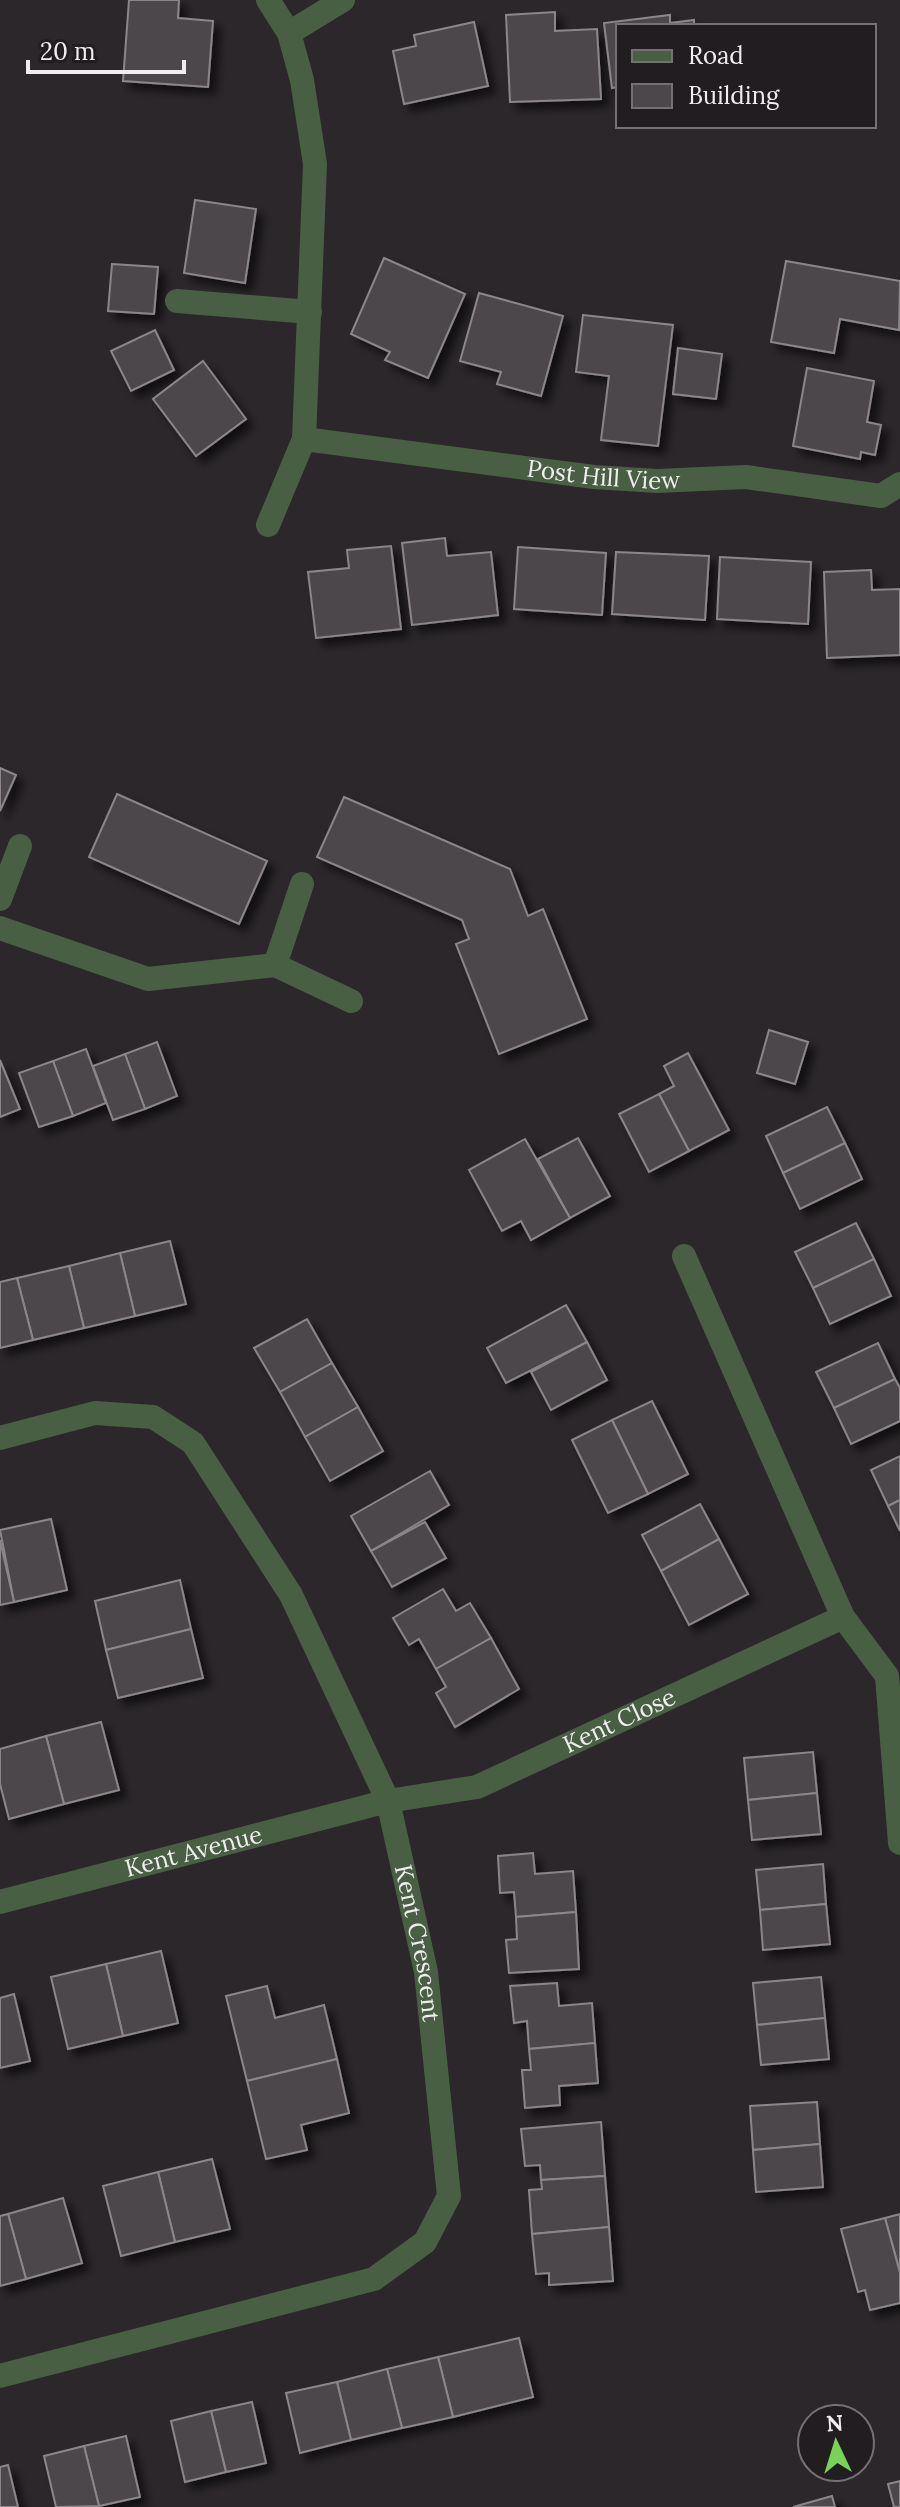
<svg xmlns="http://www.w3.org/2000/svg" width="900" height="2507" viewBox="0 0 900 2507" font-family="Lora,serif">
<style>
.building{fill:#4c474b;stroke:#8b868a;stroke-width:2;filter:url(#shadow)}
.lines{fill:none;stroke-linecap:round;stroke-linejoin:round}
.minor{stroke:#495f43;stroke-width:24}
.labels{text-anchor:middle;stroke-width:6;stroke-linejoin:round;paint-order:stroke}
.street-label{font-size:24px;fill:#f0edf0;stroke:#221d21}
</style>
<defs>
<filter id="shadow"><feDropShadow dx="7" dy="7" stdDeviation="4" flood-color="#0009"/></filter>
</defs>
<rect width="100%" height="100%" fill="#2b272a"/>
<g class="building">
<polygon points="129,0 179,0 178,18 213,21 208,87 123,81"/>
<polygon points="555,12 555,31 597,29 601,99 510,102 506,15"/>
<polygon points="670,15 670,23 694,20 694,26 618,26 618,87 612,88 604,23"/>
<polygon points="474,22 488,86 404,104 393,51 416,46 414,35"/>
<polygon points="195,200 256,209 245,283 184,273"/>
<polygon points="384,258 465,294 428,378 385,360 390,352 351,334"/>
<polygon points="786,261 900,281 899,330 840,319 834,353 771,342"/>
<polygon points="112,264 158,267 154,314 108,311"/>
<polygon points="479,293 563,316 541,396 497,384 501,372 460,361"/>
<polygon points="583,315 673,325 658,446 601,440 609,376 576,372"/>
<polygon points="155,330 174,370 131,391 111,351"/>
<polygon points="678,348 722,354 716,399 673,394"/>
<polygon points="203,361 246,419 196,456 153,399"/>
<polygon points="807,368 874,381 867,422 881,425 875,455 861,452 860,459 793,446"/>
<polygon points="445,538 447,556 491,552 498,615 412,625 402,543"/>
<polygon points="391,546 401,629 316,638 308,572 349,568 347,550"/>
<polygon points="518,547 606,553 602,615 514,609"/>
<polygon points="616,552 709,556 705,620 612,614"/>
<polygon points="720,557 811,562 808,624 717,619"/>
<polygon points="871,570 872,590 900,589 900,655 827,658 824,572"/>
<polygon points="0,768 16,775 0,811"/>
<polygon points="117,794 267,861 239,924 89,857"/>
<polygon points="344,797 510,869 528,916 543,909 587,1019 499,1054 456,944 469,939 462,920 317,857"/>
<polygon points="769,1030 808,1042 795,1084 757,1073"/>
<polygon points="157,1042 177,1096 145,1109 125,1054"/>
<polygon points="86,1049 106,1103 73,1116 53,1061"/>
<polygon points="688,1053 729,1130 689,1151 659,1094 674,1086 664,1066"/>
<polygon points="125,1054 145,1109 113,1120 93,1066"/>
<polygon points="0,1060 20,1109 0,1117"/>
<polygon points="53,1061 73,1116 39,1127 19,1073"/>
<polygon points="659,1094 689,1151 649,1172 619,1114"/>
<polygon points="827,1107 845,1143 783,1173 766,1136"/>
<polygon points="578,1138 610,1196 570,1218 538,1159"/>
<polygon points="525,1139 570,1218 531,1240 521,1221 502,1231 469,1170"/>
<polygon points="845,1143 862,1179 800,1209 783,1173"/>
<polygon points="856,1223 874,1259 813,1288 795,1252"/>
<polygon points="170,1241 186,1304 135,1316 120,1253"/>
<polygon points="120,1253 135,1316 84,1328 69,1266"/>
<polygon points="874,1259 891,1296 830,1324 813,1288"/>
<polygon points="69,1266 84,1328 33,1340 17,1278"/>
<polygon points="17,1278 33,1340 0,1348 0,1282"/>
<polygon points="566,1305 587,1342 506,1383 487,1348"/>
<polygon points="307,1319 332,1363 280,1392 254,1348"/>
<polygon points="587,1342 607,1380 551,1410 531,1372"/>
<polygon points="878,1343 895,1379 834,1408 816,1372"/>
<polygon points="332,1363 358,1407 305,1437 280,1392"/>
<polygon points="895,1379 900,1388 900,1421 851,1444 834,1408"/>
<polygon points="652,1401 688,1474 648,1494 612,1420"/>
<polygon points="358,1407 383,1451 330,1481 305,1437"/>
<polygon points="612,1420 648,1494 608,1513 572,1440"/>
<polygon points="900,1456 900,1500 888,1506 871,1470"/>
<polygon points="430,1471 449,1505 371,1551 351,1516"/>
<polygon points="900,1500 900,1531 888,1506"/>
<polygon points="700,1504 719,1539 661,1571 642,1535"/>
<polygon points="51,1519 67,1590 14,1602 0,1530"/>
<polygon points="425,1522 446,1558 392,1587 371,1551"/>
<polygon points="719,1539 748,1594 689,1625 661,1571"/>
<polygon points="0,1540 14,1602 0,1605"/>
<polygon points="180,1580 191,1629 106,1650 95,1601"/>
<polygon points="443,1589 456,1611 470,1603 491,1638 436,1669 419,1639 409,1645 393,1618"/>
<polygon points="191,1629 203,1678 118,1698 106,1650"/>
<polygon points="491,1638 519,1689 455,1727 436,1693 446,1687 436,1669"/>
<polygon points="101,1722 119,1790 64,1804 46,1736"/>
<polygon points="46,1736 64,1804 9,1819 0,1784 0,1749"/>
<polygon points="813,1752 817,1793 748,1800 744,1758"/>
<polygon points="817,1793 821,1834 752,1840 748,1800"/>
<polygon points="533,1853 535,1874 573,1871 576,1912 516,1917 514,1892 500,1893 498,1856"/>
<polygon points="823,1864 826,1904 760,1910 756,1870"/>
<polygon points="826,1904 830,1944 763,1950 760,1910"/>
<polygon points="576,1912 579,1969 509,1973 506,1940 517,1939 516,1917"/>
<polygon points="161,1951 178,2023 123,2036 106,1964"/>
<polygon points="106,1964 123,2036 68,2049 51,1977"/>
<polygon points="821,1977 825,2018 757,2025 753,1983"/>
<polygon points="557,1983 559,2006 592,2003 595,2043 529,2049 527,2021 514,2023 510,1986"/>
<polygon points="267,1986 275,2018 324,2005 337,2059 247,2081 226,1996"/>
<polygon points="14,1994 30,2061 0,2068 0,1998"/>
<polygon points="825,2018 829,2059 761,2065 757,2025"/>
<polygon points="595,2043 598,2083 559,2086 560,2105 525,2108 522,2070 531,2070 529,2049"/>
<polygon points="337,2059 349,2113 301,2125 307,2150 266,2159 247,2081"/>
<polygon points="817,2102 820,2144 753,2150 750,2106"/>
<polygon points="601,2122 605,2176 541,2180 540,2165 525,2166 521,2129"/>
<polygon points="820,2144 823,2187 756,2192 753,2150"/>
<polygon points="212,2159 230,2229 175,2242 158,2172"/>
<polygon points="158,2172 175,2242 121,2256 103,2186"/>
<polygon points="605,2176 609,2227 532,2234 529,2190 542,2189 541,2180"/>
<polygon points="63,2198 82,2263 26,2279 8,2214"/>
<polygon points="8,2214 26,2279 0,2286 0,2216"/>
<polygon points="900,2214 900,2272 885,2218"/>
<polygon points="885,2218 900,2273 900,2303 870,2310 865,2290 858,2292 841,2229"/>
<polygon points="609,2227 613,2281 549,2285 549,2273 536,2274 532,2234"/>
<polygon points="519,2338 533,2397 453,2417 438,2357"/>
<polygon points="438,2357 453,2417 402,2428 387,2369"/>
<polygon points="387,2369 402,2428 351,2440 337,2382"/>
<polygon points="337,2382 351,2440 300,2453 286,2393"/>
<polygon points="252,2402 266,2463 226,2472 211,2411"/>
<polygon points="211,2411 226,2472 185,2482 171,2421"/>
<polygon points="126,2436 140,2497 99,2506 84,2446"/>
<polygon points="84,2446 99,2506 56,2507 44,2456"/>
<polygon points="8,2465 18,2507 0,2507 0,2467"/>
<polygon points="900,2481 900,2507 894,2507 888,2484"/>
<polygon points="832,2496 835,2507 793,2507"/>
</g>
<g class="lines">
<g class="minor">
<path id="s1" d="M268,0L289,33L302,80L315,164L304,439L594,477L657,481L746,477L881,496L900,484"/>
<polyline points="289,33 343,0"/>
<polyline points="177,301 310,312"/>
<polyline points="268,525 304,439"/>
<polyline points="0,899 20,846"/>
<polyline points="0,928 148,979 275,965 302,884"/>
<polyline points="275,965 351,1001"/>
<polyline points="684,1256 843,1617 887,1676 900,1843"/>
<path id="s2" d="M0,1438L95,1413L153,1417L193,1443L291,1595L388,1801L426,1972L449,2196L425,2242L374,2279L0,2376"/>
<path id="s3" d="M0,1902L388,1801L477,1787L843,1617"/>
</g>
</g>
<g class="labels">
<g class="street-label">
<text dy="8" stroke="none"><textPath href="#s1" startOffset="750">Post Hill View</textPath></text>
<text dy="8" stroke="none"><textPath href="#s3" startOffset="648">Kent Close</textPath></text>
<text dy="8" stroke="none"><textPath href="#s3" startOffset="200">Kent Avenue</textPath></text>
<text dy="8" stroke="none"><textPath href="#s2" startOffset="758">Kent Crescent</textPath></text>
</g>
</g>
<rect x="616" y="24" width="260" height="104" fill="#221d21" stroke="#747074" stroke-width="2"/>
<rect x="632" y="50" width="40" height="12" fill="#495f43" stroke="#747074" stroke-width="2"/>
<text x="688" y="64" font-size="24" fill="#f0edf0">Road</text>
<rect x="632" y="84" width="40" height="24" fill="#4c474b" stroke="#747074" stroke-width="2"/>
<text x="688" y="104" font-size="24" fill="#f0edf0">Building</text>
<g transform="translate(836 2443) rotate(356)"><circle r="38" fill="#221d21" stroke="#747074" stroke-width="2"/>
<path d="M0-6L14 30L0 20L-14 30Z" fill="#78d258"/>
<text y="-12" font-size="22" font-weight="bold" text-anchor="middle" fill="#f0edf0">N</text>
</g>
<path d="M28 60v12h156v-12" fill="none" stroke="#f0edf0" stroke-width="4"/>
<text x="40" y="60" font-size="24" fill="#f0edf0" stroke="#221d21" stroke-width="6" paint-order="stroke">20 m</text>
</svg>
